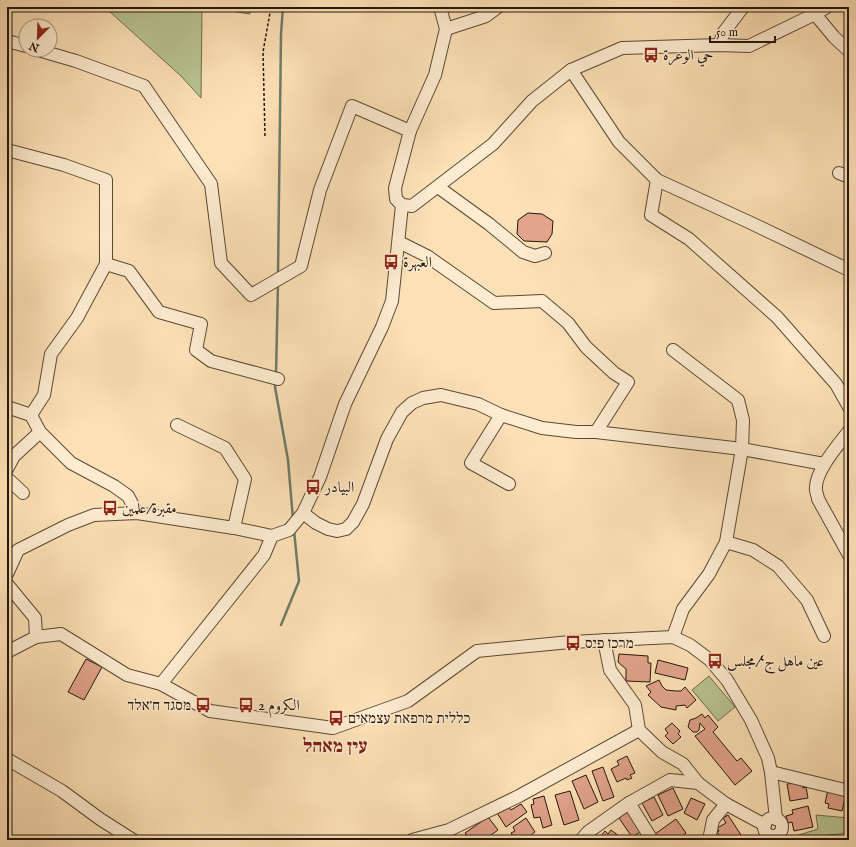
<svg xmlns="http://www.w3.org/2000/svg" width="856" height="847" viewBox="0 0 856 847" font-family="'IM FELL English',Amiri,'Frank Ruhl Libre',serif">
<style>
.green{fill:#b9c493;stroke:#6e6d50}
.lines{fill:none;stroke-linecap:round;stroke-linejoin:round}
.stream{stroke:#6e7b6b;stroke-width:2.5}
.building{fill:#e2a48c;stroke:#24160c}
.minor-casing{stroke:#5a4936;stroke-width:14}
.path{stroke:#24160c;stroke-width:1.5;stroke-dasharray:3 2;stroke-linecap:butt}
.minor{stroke:#feecd0;stroke-width:12}
.labels{text-anchor:middle;stroke-width:3;stroke-linejoin:round;paint-order:stroke}
.poi-label{font-size:15px;fill:#24160c;stroke:#feecd0;text-anchor:start}
.district-label{font-size:19px;font-weight:bold;fill:#7a1f14;stroke:#feecd0}
</style>
<rect width="100%" height="100%" fill="#fde1b6"/>
<filter id="stains"><feTurbulence type="fractalNoise" baseFrequency=".005" numOctaves="4"/><feColorMatrix values="0 0 0 0 .2 0 0 0 0 .09 0 0 0 0 .02 0 0 0 .5 -.17"/></filter>
<radialGradient id="worn" r=".72"><stop offset=".6" stop-color="#630" stop-opacity="0"/><stop offset="1" stop-color="#630" stop-opacity=".3"/></radialGradient>
<g class="green">
<polygon points="96,7 202,7 201,98 181,76 109,11"/>
<polygon points="205,7 249,7 250,14"/>
<polygon points="709,676 735,707 718,721 692,690"/>
<polygon points="816,815 849,818 849,833 819,836 816,840 793,840 792,837 818,829"/>
</g>
<g class="lines">
<g class="stream">
<polyline points="278,274 281,34 283,7"/>
<polyline points="276,374 278,283"/>
<polyline points="276,381 275,387 288,460 293,519"/>
<polyline points="281,625 299,581 294,530"/>
</g>
</g>
<g class="building">
<polygon points="528,213 542,214 553,221 552,234 547,242 524,241 517,234 518,220"/>
<polygon points="619,654 648,656 648,663 651,663 650,682 626,681 626,669 618,662"/>
<polygon points="86,659 102,667 84,700 68,692"/>
<polygon points="658,660 688,668 685,680 655,673"/>
<polygon points="659,680 662,686 666,690 676,691 681,691 685,687 696,700 687,708 685,705 676,706 676,710 661,707 648,695 651,692 646,686"/>
<polygon points="702,714 705,718 708,715 718,727 713,732 737,761 741,758 752,771 735,785 695,736 705,729 700,723 699,730 697,732 693,732 688,727 690,720 696,718"/>
<polygon points="672,723 680,731 678,734 681,737 673,744 665,736 668,733 665,729"/>
<polygon points="627,756 635,773 630,775 632,778 627,780 626,778 617,782 611,769 619,765 617,761"/>
<polygon points="603,767 614,797 603,801 592,771"/>
<polygon points="586,775 598,802 584,809 572,781"/>
<polygon points="802,782 803,788 806,787 808,798 790,801 787,784"/>
<polygon points="673,788 683,809 668,816 658,795"/>
<polygon points="828,790 846,794 842,811 828,808 829,804 825,803"/>
<polygon points="570,791 579,820 564,825 555,795"/>
<polygon points="544,796 552,825 543,828 540,817 534,818 531,805 534,804 533,799"/>
<polygon points="654,797 663,815 652,821 642,803"/>
<polygon points="691,798 705,804 697,820 684,813"/>
<polygon points="521,804 527,812 506,827 497,813 508,806 511,810"/>
<polygon points="808,806 813,827 794,831 792,822 788,823 786,816 793,814 792,810"/>
<polygon points="629,811 642,831 632,837 619,818"/>
<polygon points="728,815 741,835 736,838 738,840 720,840 718,836 719,835 717,832 719,831 717,828 726,823 723,818"/>
<polygon points="488,817 498,830 484,840 470,840 465,833"/>
<polygon points="526,818 535,832 530,836 531,838 528,840 522,840 521,838 516,840 511,833 515,831 513,827"/>
<polygon points="676,819 686,833 677,840 660,840 655,834"/>
<polygon points="611,830 624,840 603,840 604,838 601,836 605,831 608,834"/>
<polygon points="497,836 500,840 491,840"/>
</g>
<g class="lines">
<defs>
<g id="minor">
<polyline points="815,14 834,37 849,51"/>
<polyline points="446,29 486,16 498,7"/>
<polyline points="7,41 26,46"/>
<polyline points="719,45 724,32 743,7"/>
<polyline points="38,50 76,61 144,86 211,184 221,263 251,295 301,266 320,190 352,106 410,131"/>
<polyline points="571,70 619,142 657,180 751,223 849,270"/>
<polyline points="7,150 64,165 106,180 106,264 77,318 51,354 44,395 31,415 7,407"/>
<polyline points="839,173 849,177"/>
<polyline points="657,180 651,215 689,239 777,317 836,384 849,407"/>
<polyline points="438,187 489,224 523,252 535,256 545,253"/>
<polyline points="402,205 412,206 493,144 532,101 571,70 622,48 719,45 749,46 815,14 827,7"/>
<polyline points="399,242 427,256 494,303 542,301 568,323 586,347 614,373 628,382 596,432 576,432 542,428 501,415"/>
<polyline points="106,264 129,271 159,312 201,324 196,350 211,361 278,379"/>
<polyline points="31,415 40,432 71,463 114,486 128,496 137,513"/>
<polyline points="177,425 225,448 245,479 234,528"/>
<path d="M849,431C839,444 814,472 816,490C816,493 818,496 818,499L849,555"/>
<polyline points="596,432 742,449 824,464"/>
<polyline points="7,469 14,456 40,432"/>
<polyline points="7,478 23,493"/>
<polyline points="303,513 316,523 328,529 337,531 346,529 353,522 363,504 387,439 402,412 412,403 423,398 441,395 478,404 501,415 471,463 509,484"/>
<polyline points="726,542 753,550 778,566 807,600 824,636"/>
<polyline points="7,574 18,550 68,525 94,515 137,513 234,528 272,536"/>
<polyline points="7,584 35,618 36,637"/>
<polyline points="673,637 683,609 709,574 726,542 742,449 743,420 738,400 673,350"/>
<polyline points="604,640 610,670 635,705 639,730 662,752 683,764 698,783"/>
<polyline points="7,652 36,637 61,634 127,675 161,684 210,711 333,728 408,701 477,651 570,642 673,637 690,645 710,660 727,680 751,720 768,758 771,772 776,819"/>
<polyline points="161,684 264,555 272,536 289,530 303,513 320,477 345,404 382,327 392,301 402,205 396,199 395,188 410,131 435,75 446,29 440,7"/>
<polyline points="7,759 62,791 100,819 133,840"/>
<polyline points="771,772 849,791"/>
<polyline points="629,803 652,840"/>
<circle cx="773" cy="827" r="9"/>
<polyline points="412,840 449,830 519,796 639,730"/>
<polyline points="581,840 588,832 629,803 670,780 698,783 726,804 765,825"/>
<polyline points="709,840 713,820 726,804"/>
</g>
</defs>
<use href="#minor" class="minor-casing"/>
<polyline class="path" points="265,136 263,52 271,7"/>
<use href="#minor" class="minor"/>
</g>
<defs>
<symbol id="bus-bare" viewBox="-9 -9 18 18"><path d="M-5-6H5V4H4V6H2V4H-2V6H-4V4H-5ZM-3.5-4V0h7V-4ZM-3.5 1.2v1.5H-2V1.2ZM2 1.2v1.5H3.5V1.2Z" fill="#8f2418" stroke="#feecd0" stroke-width="2.5" paint-order="stroke"/></symbol>
</defs>
<g fill-rule="evenodd">
<use href="#bus-bare" x="640" y="44" width="22" height="22"/>
<use href="#bus-bare" x="380" y="251" width="22" height="22"/>
<use href="#bus-bare" x="302" y="476" width="22" height="22"/>
<use href="#bus-bare" x="99" y="497" width="22" height="22"/>
<use href="#bus-bare" x="562" y="632" width="22" height="22"/>
<use href="#bus-bare" x="704" y="650" width="22" height="22"/>
<use href="#bus-bare" x="192" y="694" width="22" height="22"/>
<use href="#bus-bare" x="235" y="694" width="22" height="22"/>
<use href="#bus-bare" x="325" y="707" width="22" height="22"/>
</g>
<g class="labels">
<g class="poi-label">
<text x="663" y="60">حي الوعرة</text>
<text x="403" y="267">العبهرة</text>
<text x="325" y="492">البيادر</text>
<text x="122" y="513">مقبرة/علمين</text>
<text x="585" y="648">מרכז פיס</text>
<text x="727" y="666">عين ماهل ج‘/مجلس</text>
<text x="191" y="710" text-anchor="end">מסגד ח׳אלד</text>
<text x="258" y="710">الكروم 2</text>
<text x="348" y="723">כללית מרפאת עצמאים</text>
</g>
<g class="district-label">
<text x="335" y="752">עין מאהל</text>
</g>
</g>
<rect width="856" height="847" fill="none" stroke="#fde1b6" stroke-width="24"/>
<rect x="8" y="8" width="840" height="831" fill="none" stroke="#24160c" stroke-width="2"/>
<rect x="12" y="12" width="832" height="823" fill="none" stroke="#24160c"/>
<g transform="translate(38 38) rotate(203)"><circle r="19" fill="#feecd0" stroke="#a79682"/>
<path d="M0-3L7 15L0 10L-7 15Z" fill="#8f2418"/>
<text y="-6" font-size="11" font-weight="bold" text-anchor="middle" fill="#24160c">N</text>
</g>
<path d="M710 36v6h65v-6" fill="none" stroke="#24160c" stroke-width="2"/>
<text x="716" y="36" font-size="12" fill="#24160c" stroke="#feecd0" stroke-width="3" paint-order="stroke">50 m</text>
<rect width="100%" height="100%" filter="url(#stains)"/>
<rect width="100%" height="100%" fill="url(#worn)"/>
</svg>
